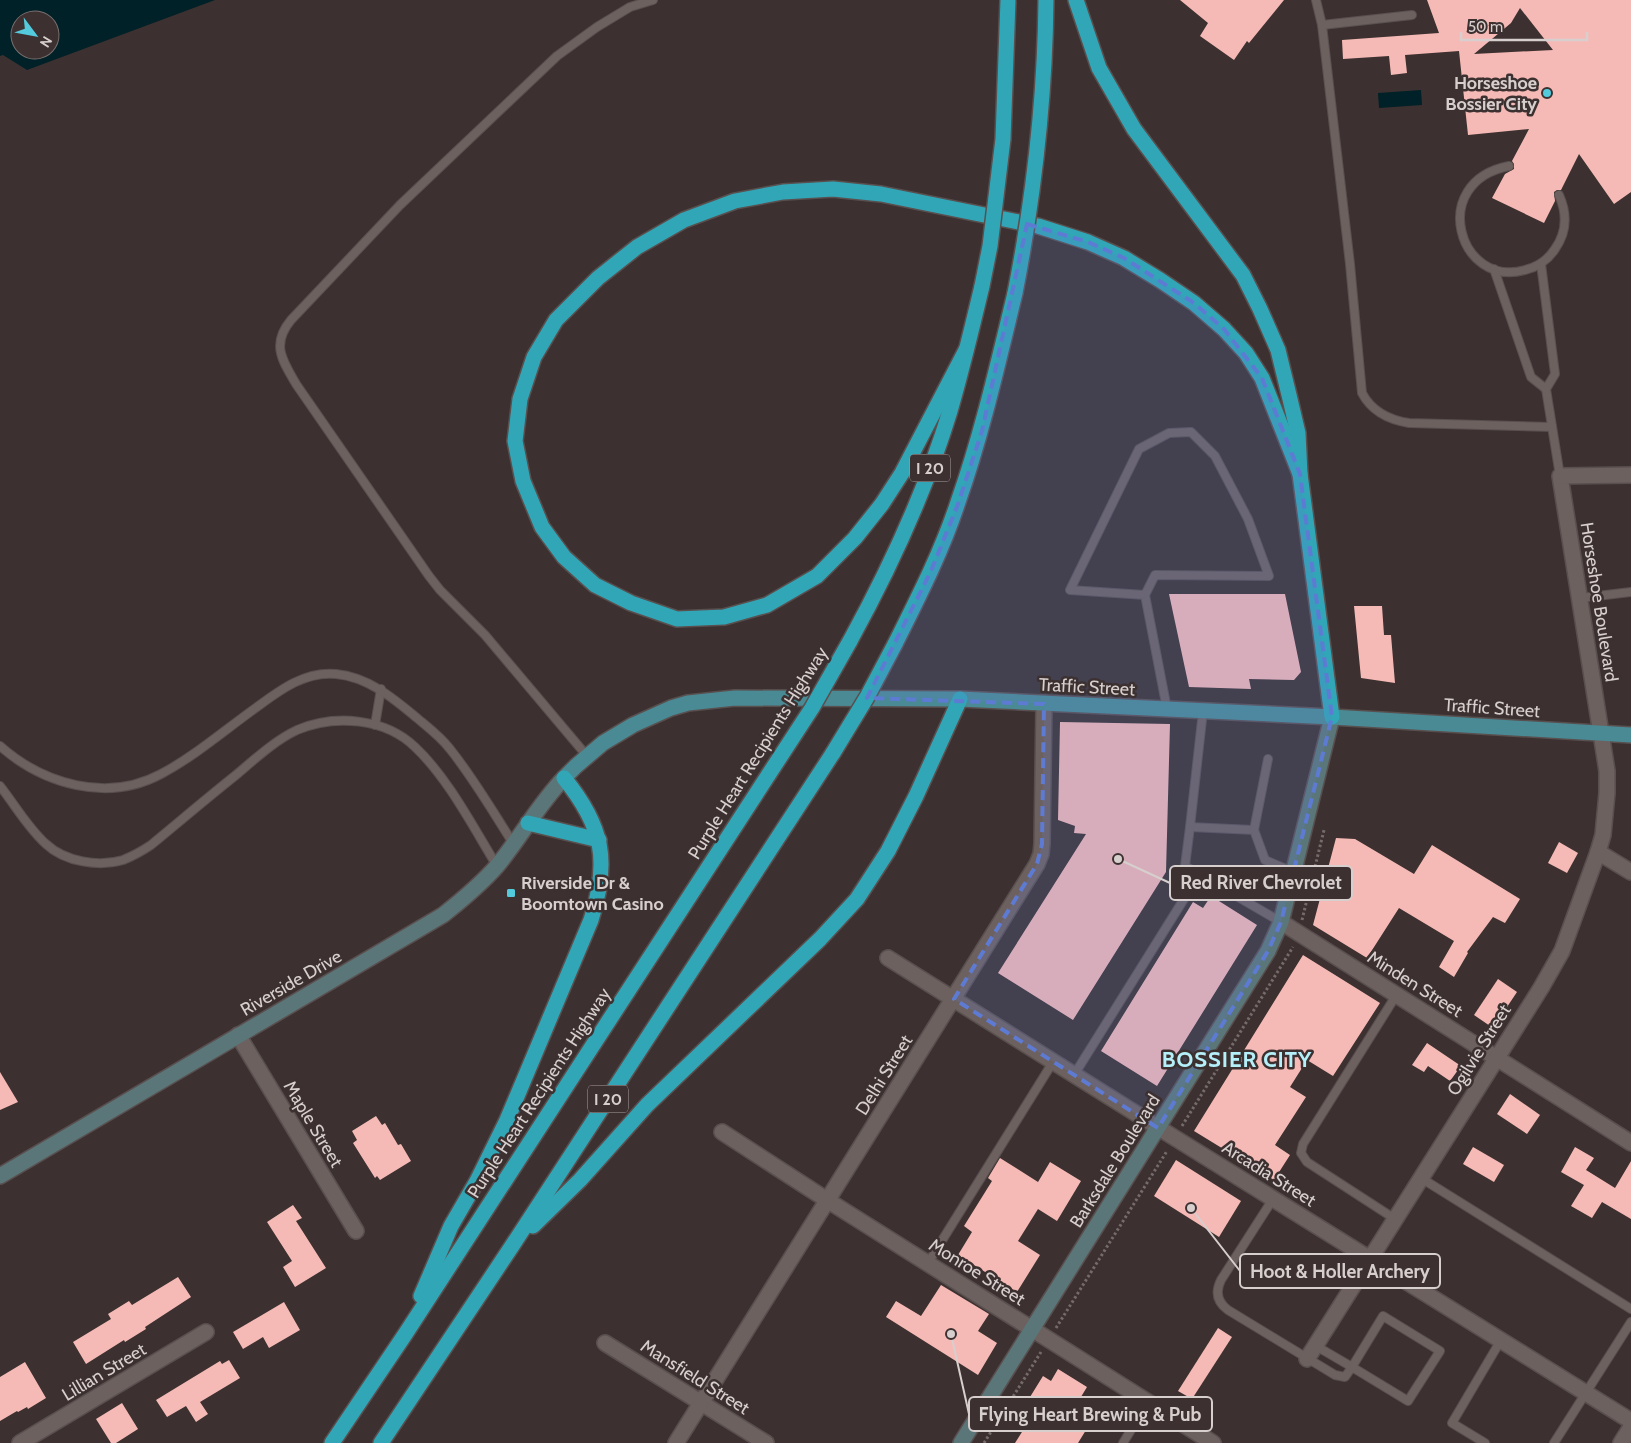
<svg xmlns="http://www.w3.org/2000/svg" width="1631" height="1443" viewBox="0 0 1631 1443" font-family="Cabin,sans-serif">
<style>
.water{fill:#002127;fill-rule:evenodd}
.building{fill:#f6bab6;fill-rule:evenodd}
.lines{fill:none;stroke-linecap:round;stroke-linejoin:round}
.lane-casing{stroke:#594f4f;stroke-width:10}
.street-casing{stroke:#594f4f;stroke-width:18}
.secondary-casing{stroke:#594f4f;stroke-width:18}
.primary-casing{stroke:#594f4f;stroke-width:18}
.highway-casing{stroke:#594f4f;stroke-width:18}
.path{stroke:#756b6a;stroke-width:3;stroke-dasharray:2.5 2.5;stroke-linecap:butt}
.lane{stroke:#6d615f;stroke-width:8}
.street{stroke:#6d615f;stroke-width:15}
.secondary{stroke:#5b7679;stroke-width:15}
.primary{stroke:#498a94;stroke-width:15}
.highway{stroke:#31a6b7;stroke-width:15}
.highway-bridge-casing{stroke:#594f4f;stroke-width:18;stroke-linecap:butt}
.highway-bridge{stroke:#31a6b7;stroke-width:15}
.marked{fill:#5e7bd4;fill-opacity:0.2;stroke:#5e7bd4;stroke-width:4;stroke-dasharray:10 6;stroke-linejoin:round}
.poi-dot{fill:#54cadd;stroke:#3c3130;stroke-width:2}
.labels{text-anchor:middle;stroke-width:5;stroke-linejoin:round;paint-order:stroke}
.shield{fill:#3c3130;stroke:#a8a09f;stroke-width:1}
.shield-label{font-size:16px;font-weight:bold;fill:#d7cfce}
.poi-label{font-size:18px;font-weight:bold;fill:#d7cfce;stroke:#3c3130;text-anchor:end}
.street-label{font-size:18px;fill:#d7cfce;stroke:#3c3130}
.district-label{font-size:22px;font-weight:bold;letter-spacing:1px;fill:#b5eff9;stroke:#3c3130}
.leader{fill:none;stroke:#d7cfce;stroke-width:2}
.callout-dot{fill:#d7cfce;stroke:#3c3130;stroke-width:2}
.callout{fill:#3c3130;stroke:#d7cfce;stroke-width:2}
.callout-label{font-size:19px;text-anchor:middle;font-weight:bold;fill:#d7cfce}
</style>
<rect width="100%" height="100%" fill="#3c3130"/>
<g class="water">
<path d="M0,0H215L27,70L3,55L0,56ZM20,20H50V50H20Z"/>
<polygon points="1421,90 1422,105 1379,108 1378,93"/>
</g>
<g class="building">
<polygon points="1180,0 1284,0 1249,43 1247,41 1234,60 1200,36 1208,23"/>
<path d="M1427,0H1631V192L1614,204L1579,154L1561,190H1557L1554,192L1555,201L1544,223L1492,198L1505,174L1514,169V164L1512,161L1529,129L1468,135L1459,51L1405,55L1407,73L1391,75L1389,56L1343,59L1342,40L1439,33ZM1520,8L1553,50L1474,54L1511,23Z"/>
<polygon points="1169,594 1285,594 1301,672 1294,680 1249,679 1251,689 1189,687"/>
<polygon points="1354,606 1382,606 1384,635 1391,635 1395,683 1361,678"/>
<polygon points="1060,722 1170,724 1166,872 1073,1020 998,973 1086,834 1074,833 1075,826 1058,820"/>
<polygon points="1336,838 1355,839 1414,874 1432,845 1520,899 1505,923 1493,917 1467,952 1468,953 1454,977 1439,967 1454,941 1399,908 1367,958 1313,925"/>
<polygon points="1559,842 1578,853 1567,873 1548,863"/>
<polygon points="1211,896 1257,925 1157,1086 1101,1051 1193,902 1203,908"/>
<polygon points="1303,955 1380,1003 1333,1076 1307,1060 1290,1087 1306,1097 1275,1145 1290,1155 1274,1180 1194,1131"/>
<polygon points="1498,979 1517,992 1493,1028 1474,1015"/>
<polygon points="1427,1043 1461,1066 1450,1081 1428,1066 1424,1072 1412,1065"/>
<polygon points="0,1072 18,1102 0,1110"/>
<polygon points="1510,1094 1540,1115 1527,1134 1497,1114"/>
<polygon points="376,1116 382,1125 385,1123 398,1145 401,1144 411,1161 380,1180 377,1176 375,1178 353,1143 357,1140 352,1131"/>
<polygon points="1473,1147 1504,1165 1494,1182 1463,1164"/>
<polygon points="1575,1147 1594,1158 1586,1170 1615,1188 1631,1161 1631,1219 1602,1202 1592,1218 1571,1206 1584,1185 1561,1172"/>
<polygon points="1000,1158 1038,1182 1050,1162 1081,1181 1057,1221 1038,1209 1018,1241 1040,1255 1017,1292 958,1255 972,1232 964,1226 992,1181 988,1178"/>
<polygon points="1176,1160 1241,1201 1219,1237 1154,1196"/>
<polygon points="293,1205 302,1218 296,1221 326,1268 295,1287 283,1267 292,1261 267,1222"/>
<polygon points="178,1277 191,1297 145,1327 146,1329 125,1342 124,1340 86,1364 73,1342 111,1319 108,1314 129,1301 132,1305"/>
<polygon points="941,1285 989,1314 978,1331 997,1343 978,1375 886,1317 896,1301 921,1316"/>
<polygon points="284,1302 300,1330 269,1348 263,1337 243,1349 233,1332"/>
<polygon points="1218,1328 1232,1337 1192,1399 1178,1391"/>
<polygon points="229,1360 240,1378 200,1402 208,1414 196,1422 186,1406 167,1417 156,1400 220,1361 222,1364"/>
<polygon points="25,1362 46,1398 28,1409 27,1407 18,1412 17,1411 0,1421 0,1377"/>
<polygon points="1058,1369 1087,1387 1073,1410 1091,1422 1078,1443 1015,1443 1040,1403 1030,1397 1043,1376 1051,1381"/>
<polygon points="122,1403 138,1429 116,1443 111,1443 96,1419"/>
</g>
<g class="lines">
<defs>
<g id="lane">
<path d="M1316,0L1322,25L1350,264L1362,393C1372,412 1390,420 1409,423L1552,427"/>
<polyline points="1322,25 1412,15"/>
<path d="M1509,166C1427,182 1459,289 1525,270C1537,267 1548,260 1555,249C1567,232 1567,213 1559,195"/>
<polyline points="1541,264 1555,374 1546,389 1560,476"/>
<polyline points="1494,269 1531,377 1546,389"/>
<polyline points="1145,595 1155,575 1269,576 1248,519 1215,456 1191,432 1169,433 1139,449 1070,590 1145,595 1167,709"/>
<polyline points="1580,598 1631,592"/>
<polyline points="1203,711 1190,827 1254,830 1265,860 1293,872"/>
<polyline points="375,725 381,689"/>
<path d="M0,746C43,784 107,803 161,774C195,756 226,729 257,707C280,690 305,671 336,674C368,677 393,698 417,718C429,728 441,737 450,749C474,779 493,812 513,843"/>
<path d="M587,756L485,635L440,590L429,576L296,384C282,360 271,344 291,320L400,205L557,56L597,27L630,7L653,0"/>
<path d="M0,786C15,805 28,828 46,844C65,862 99,867 123,860C133,856 142,851 151,845C179,822 207,798 236,775C255,759 274,741 297,730C335,714 385,718 415,747C448,778 473,827 497,866"/>
<polyline points="1190,827 1185,866 1281,922"/>
<polyline points="1254,830 1268,759"/>
<polyline points="1074,1075 1199,875"/>
<polyline points="1421,1178 1631,1309"/>
<path d="M1273,1199L1221,1280C1215,1292 1217,1302 1228,1310L1335,1375L1345,1377L1352,1367L1316,1346"/>
<polyline points="1395,1219 1307,1162 1301,1153 1303,1144 1397,994"/>
<polyline points="928,1263 1053,1062"/>
<polygon points="1383,1316 1440,1351 1408,1401 1352,1367"/>
<polyline points="1123,1443 1148,1402"/>
<polyline points="1485,1443 1452,1423 1501,1340"/>
<polyline points="1554,1443 1631,1322"/>
</g>
<g id="street">
<polyline points="1598,852 1631,872"/>
<polyline points="1281,922 1631,1143"/>
<polyline points="888,958 1175,1138 1631,1421"/>
<polyline points="238,1035 356,1231"/>
<polyline points="722,1132 827,1200 1213,1443"/>
<polyline points="605,1343 766,1443"/>
<polyline points="1307,1359 1541,988 1562,951 1598,852 1603,835 1607,793 1607,771 1560,476 1631,475"/>
<polyline points="20,1443 206,1332"/>
<polyline points="676,1443 1037,864 1041,854 1042,844 1044,704"/>
<polyline points="1621,1443 1631,1427"/>
</g>
<g id="secondary">
<path d="M0,1176L443,915C462,900 481,884 497,866C521,837 538,805 564,778"/>
<polyline points="961,1443 1268,951 1281,922 1332,717"/>
</g>
<polyline id="primary" points="564,778 576,766 603,743 633,725 671,708 688,703 735,698 960,699 1332,717 1631,735"/>
<g id="highway">
<polyline points="1076,0 1099,68 1134,129 1243,275 1260,309 1278,350 1289,395 1298,433 1300,474 1332,717"/>
<polyline points="966,350 902,473 882,504 855,538 817,576 767,605 724,617 677,619 631,603 595,585 564,557 542,527 523,481 515,441 520,399 534,357 556,320 598,278 637,247 684,220 735,201 783,192 833,189 881,194 1038,226 1088,242 1124,258 1160,280 1194,303 1224,329 1246,353 1262,378 1300,474"/>
<path d="M850,641C890,568 926,490 950,411C962,370 972,328 982,286"/>
<path d="M895,644C918,598 942,551 958,502C982,434 998,363 1015,293"/>
<polyline points="528,823 599,840"/>
<polyline points="533,1226 580,1180 647,1105 820,939 857,899 888,851 916,796 960,699"/>
<path d="M421,1296L451,1226L477,1181L507,1120L591,920C610,861 603,826 564,778"/>
<polyline points="332,1443 406,1333 769,774"/>
<polyline points="381,1443 512,1246 833,753"/>
</g>
</defs>
<use href="#lane" class="lane-casing"/>
<use href="#street" class="street-casing"/>
<use href="#secondary" class="secondary-casing"/>
<use href="#primary" class="primary-casing"/>
<use href="#highway" class="highway-casing"/>
<g class="path">
<polyline points="1302,920 1324,830"/>
<polyline points="1182,1126 1293,947"/>
<polyline points="1056,1328 1167,1151"/>
<polyline points="984,1443 1041,1352"/>
</g>
<use href="#lane" class="lane"/>
<use href="#street" class="street"/>
<use href="#secondary" class="secondary"/>
<use href="#primary" class="primary"/>
<use href="#highway" class="highway"/>
<defs>
<g id="highway-bridge">
<polyline points="982,286 990,246 1003,139 1008,0"/>
<path d="M1015,293C1034,196 1045,99 1046,0"/>
<polyline points="833,753 867,697 895,644"/>
<polyline points="769,774 812,708 850,641"/>
</g>
</defs>
<use href="#highway-bridge" class="highway-bridge-casing"/>
<use href="#highway-bridge" class="highway-bridge"/>
</g>
<path class="marked" d="M1027,224L1088,242L1124,258L1194,303L1224,329L1262,378L1300,474L1332,717L1281,922L1268,951L1158,1128L954,999L1037,864L1042,844L1044,704L867,698L931,571L958,504L982,431Z"/>
<g class="poi-dot">
<circle cx="1547" cy="93" r="5"/>
<rect x="506" y="888" width="10" height="10" rx="2.5"/>
</g>
<g class="labels">
<g class="shield">
<rect x="910" y="454.5" width="40" height="27" rx="4"/>
<rect x="588" y="1085.5" width="40" height="27" rx="4"/>
</g>
<g class="shield-label">
<text x="930" y="474">I 20</text>
<text x="608" y="1105">I 20</text>
</g>
<g class="poi-label">
<text x="1537" y="89">Horseshoe<tspan x="1537" dy="21">Bossier City</tspan></text>
<text x="521" y="889" text-anchor="start">Riverside Dr &amp;<tspan x="521" dy="21">Boomtown Casino</tspan></text>
</g>
<g class="street-label">
<text transform="translate(1599 602) rotate(81)" y="6">Horseshoe Boulevard</text>
<text transform="translate(1087 687) rotate(3)" y="6">Traffic Street</text>
<text transform="translate(1492 708) rotate(4)" y="6">Traffic Street</text>
<text transform="translate(758 753) rotate(-58)" y="6">Purple Heart Recipients Highway</text>
<text transform="translate(291 983) rotate(-30)" y="6">Riverside Drive</text>
<text transform="translate(1415 984) rotate(32)" y="6">Minden Street</text>
<text transform="translate(1479 1050) rotate(-58)" y="6">Ogilvie Street</text>
<text transform="translate(884 1075) rotate(-58)" y="6">Delhi Street</text>
<text transform="translate(539 1093) rotate(-57)" y="6">Purple Heart Recipients Highway</text>
<text transform="translate(313 1124) rotate(59)" y="6">Maple Street</text>
<text transform="translate(1115 1161) rotate(-58)" y="6">Barksdale Boulevard</text>
<text transform="translate(1269 1174) rotate(32)" y="6">Arcadia Street</text>
<text transform="translate(977 1272) rotate(32)" y="6">Monroe Street</text>
<text transform="translate(104 1372) rotate(-31)" y="6">Lillian Street</text>
<text transform="translate(695 1377) rotate(32)" y="6">Mansfield Street</text>
</g>
<g class="district-label">
<text x="1237" y="1067">BOSSIER CITY</text>
</g>
</g>
<path class="leader" d="M1118 859L1170 883M1191 1208L1240 1271M951 1334L969 1414"/>
<g class="callout-dot">
<circle cx="1118" cy="859" r="5"/>
<circle cx="1191" cy="1208" r="5"/>
<circle cx="951" cy="1334" r="5"/>
</g>
<g class="callout">
<rect x="1170" y="866" width="182" height="34" rx="5"/>
<rect x="1240" y="1254" width="200" height="34" rx="5"/>
<rect x="969" y="1397" width="243" height="34" rx="5"/>
</g>
<g class="callout-label">
<text x="1261" y="889">Red River Chevrolet</text>
<text x="1340" y="1278">Hoot &amp; Holler Archery</text>
<text x="1090" y="1421">Flying Heart Brewing &amp; Pub</text>
</g>
<g transform="translate(35 35) rotate(122)"><circle r="24" fill="#3c3130" stroke="#7a706f"/>
<path d="M0-4L9 19L0 12L-9 19Z" fill="#54cadd"/>
<text y="-8" font-size="14" font-weight="bold" text-anchor="middle" fill="#d7cfce">N</text>
</g>
<path d="M1461 32v8h126v-8" fill="none" stroke="#d7cfce" stroke-width="2.5"/>
<text x="1468" y="32" font-size="15" fill="#d7cfce" stroke="#3c3130" stroke-width="4" paint-order="stroke">50 m</text>
</svg>
